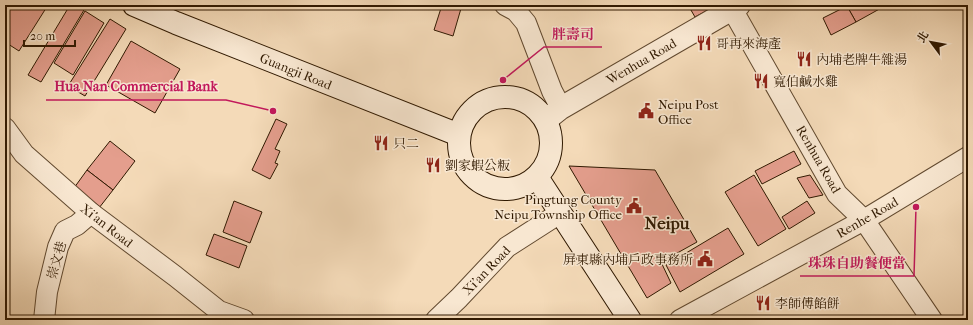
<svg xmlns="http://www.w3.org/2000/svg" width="973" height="325" viewBox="0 0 973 325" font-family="'IM FELL French Canon','Noto Serif TC',serif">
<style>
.building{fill:#e49e8d;stroke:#301901}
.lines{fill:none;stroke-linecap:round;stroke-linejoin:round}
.minor-casing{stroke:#61492f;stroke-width:22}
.tertiary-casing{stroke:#61492f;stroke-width:24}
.secondary-casing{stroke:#301901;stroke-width:24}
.minor{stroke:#f8e7d1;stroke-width:20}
.tertiary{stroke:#f8e7d1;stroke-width:22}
.secondary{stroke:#f8e7d1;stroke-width:22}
.labels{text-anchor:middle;stroke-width:3;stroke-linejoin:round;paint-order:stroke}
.poi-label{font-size:13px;fill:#301901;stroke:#f8e7d1;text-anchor:start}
.street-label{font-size:13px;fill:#301901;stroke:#f8e7d1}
.district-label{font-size:17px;font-weight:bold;fill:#301901;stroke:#f8e7d1}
.leader{fill:none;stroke:#c2185b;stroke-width:1.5}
.callout-dot{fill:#c2185b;stroke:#f8e7d1;stroke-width:1.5}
.callout-label{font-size:14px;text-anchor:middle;font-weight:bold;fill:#c2185b;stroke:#f8e7d1;stroke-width:3;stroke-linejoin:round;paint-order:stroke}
</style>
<rect width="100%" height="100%" fill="#f4dab8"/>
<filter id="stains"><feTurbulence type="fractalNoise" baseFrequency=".005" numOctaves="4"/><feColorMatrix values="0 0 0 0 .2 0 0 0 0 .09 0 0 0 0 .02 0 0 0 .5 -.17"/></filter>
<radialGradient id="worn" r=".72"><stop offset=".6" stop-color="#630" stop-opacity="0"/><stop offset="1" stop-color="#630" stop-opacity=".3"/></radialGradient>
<g class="building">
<polygon points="8,5 48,5 19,51 5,42 5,10"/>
<polygon points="70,5 76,5 84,10 41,82 28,75"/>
<polygon points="442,5 462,5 453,36 434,30"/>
<polygon points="688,5 717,5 695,17"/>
<polygon points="853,5 882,5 883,7 856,22 848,8"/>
<polygon points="847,6 856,22 831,35 823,18"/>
<polygon points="85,11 104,23 73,75 54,63"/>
<polygon points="110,19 126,29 85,96 68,86"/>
<polygon points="131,41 180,69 155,113 106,85"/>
<polygon points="276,119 287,124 275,149 280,151 275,163 278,164 270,179 252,170"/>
<polygon points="110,141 135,161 113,190 87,170"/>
<polygon points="794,151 801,164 762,184 755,171"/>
<polygon points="569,166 655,170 697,242 661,262 671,283 647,298"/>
<polygon points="87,170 113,190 99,208 74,188"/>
<polygon points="754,175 786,229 758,246 725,192"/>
<polygon points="810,175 823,195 809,198 797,178"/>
<polygon points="234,201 262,212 250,243 223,232"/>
<polygon points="807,201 815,213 789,229 782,217"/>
<polygon points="728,228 744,254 680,292 666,265"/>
<polygon points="214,234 247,246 239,268 206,255"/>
</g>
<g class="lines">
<defs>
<g id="minor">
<polyline points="505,5 516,11 526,23 552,91 561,108"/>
<polyline points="732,9 837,194 864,220 932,320"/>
<polyline points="5,128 24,154 91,213 175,276 219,311 244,320"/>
<polyline points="44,320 47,292 58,247 65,231 77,225 91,213"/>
<polyline points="436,320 459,298 507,247 560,213"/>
<polyline points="680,320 864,220 968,157"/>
</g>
<polyline id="tertiary" points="546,120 561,108 739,5"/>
<g id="secondary">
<polyline points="134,5 176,23 459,135"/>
<circle cx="505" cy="143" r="46"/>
<polyline points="537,177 630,320"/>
</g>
</defs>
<use href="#minor" class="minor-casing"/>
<use href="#tertiary" class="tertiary-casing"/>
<use href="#secondary" class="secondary-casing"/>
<use href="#minor" class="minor"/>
<use href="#tertiary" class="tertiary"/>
<use href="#secondary" class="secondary"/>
</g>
<defs>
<symbol id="restaurant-bare" viewBox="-9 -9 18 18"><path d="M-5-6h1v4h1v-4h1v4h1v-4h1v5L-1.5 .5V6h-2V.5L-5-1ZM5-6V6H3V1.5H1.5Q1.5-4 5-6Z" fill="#8f2418" stroke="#f8e7d1" stroke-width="2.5" paint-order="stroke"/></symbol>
<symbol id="civic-bare" viewBox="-9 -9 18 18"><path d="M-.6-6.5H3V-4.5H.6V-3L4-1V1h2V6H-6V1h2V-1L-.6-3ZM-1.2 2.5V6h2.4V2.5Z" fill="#8f2418" stroke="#f8e7d1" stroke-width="2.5" paint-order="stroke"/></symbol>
</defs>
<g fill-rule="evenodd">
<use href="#restaurant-bare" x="693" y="32" width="22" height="22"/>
<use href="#restaurant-bare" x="793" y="48" width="22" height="22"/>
<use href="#restaurant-bare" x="750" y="70" width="22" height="22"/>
<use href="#civic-bare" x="635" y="100" width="22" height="22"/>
<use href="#restaurant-bare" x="370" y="132" width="22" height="22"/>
<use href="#restaurant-bare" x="422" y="154" width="22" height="22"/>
<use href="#civic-bare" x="623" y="195" width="22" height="22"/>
<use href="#civic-bare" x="694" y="248" width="22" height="22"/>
<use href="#restaurant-bare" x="752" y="292" width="22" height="22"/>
</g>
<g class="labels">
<g class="poi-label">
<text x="716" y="48">哥再來海產</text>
<text x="816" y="64">內埔老牌牛雜湯</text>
<text x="773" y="86">寬伯鹹水雞</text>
<text x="658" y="109">Neipu Post<tspan x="658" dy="15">Office</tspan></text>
<text x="393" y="148">只二</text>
<text x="445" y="170">劉家蝦公粄</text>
<text x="622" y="204" text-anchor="end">Pingtung County<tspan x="622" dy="15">Neipu Township Office</tspan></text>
<text x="693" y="264" text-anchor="end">屏東縣內埔戶政事務所</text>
<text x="775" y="308">李師傅餡餅</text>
</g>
<g class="street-label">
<text transform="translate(641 61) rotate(-30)" y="5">Wenhua Road</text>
<text transform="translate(296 71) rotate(22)" y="5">Guangji Road</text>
<text transform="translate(819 159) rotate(60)" y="5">Renhua Road</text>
<text transform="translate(867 217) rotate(-30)" y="5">Renhe Road</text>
<text transform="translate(107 225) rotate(38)" y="5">Xi'an Road</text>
<text transform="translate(56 260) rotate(-74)" y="5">崇文巷</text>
<text transform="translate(486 270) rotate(-46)" y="5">Xi'an Road</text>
</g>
<g class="district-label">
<text x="667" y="229">Neipu</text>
</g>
</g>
<path class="leader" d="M503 80L544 47H602M273 111L226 100H46M916 207L914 276H800"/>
<g class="callout-dot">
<circle cx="503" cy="80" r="4"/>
<circle cx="273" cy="111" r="4"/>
<circle cx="916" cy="207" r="4"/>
</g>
<g class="callout-label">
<text x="573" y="39">胖壽司</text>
<text x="136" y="91">Hua Nan Commercial Bank</text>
<text x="857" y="268">珠珠自助餐便當</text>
</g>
<rect width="973" height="325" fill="none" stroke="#f4dab8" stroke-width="20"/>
<rect x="6" y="6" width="961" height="313" fill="none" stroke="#301901" stroke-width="2"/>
<rect x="10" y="10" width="953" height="305" fill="none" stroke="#301901"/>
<g transform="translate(931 42) rotate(302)" stroke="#f8e7d1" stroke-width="3" paint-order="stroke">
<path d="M0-3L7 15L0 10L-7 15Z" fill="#301901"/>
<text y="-6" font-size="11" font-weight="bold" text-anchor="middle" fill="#301901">北</text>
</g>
<path d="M24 40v6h51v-6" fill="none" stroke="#301901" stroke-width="2"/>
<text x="30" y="40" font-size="12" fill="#301901" stroke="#f8e7d1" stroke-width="3" paint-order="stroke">20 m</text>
<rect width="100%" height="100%" filter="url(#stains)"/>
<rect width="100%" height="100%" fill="url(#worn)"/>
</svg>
